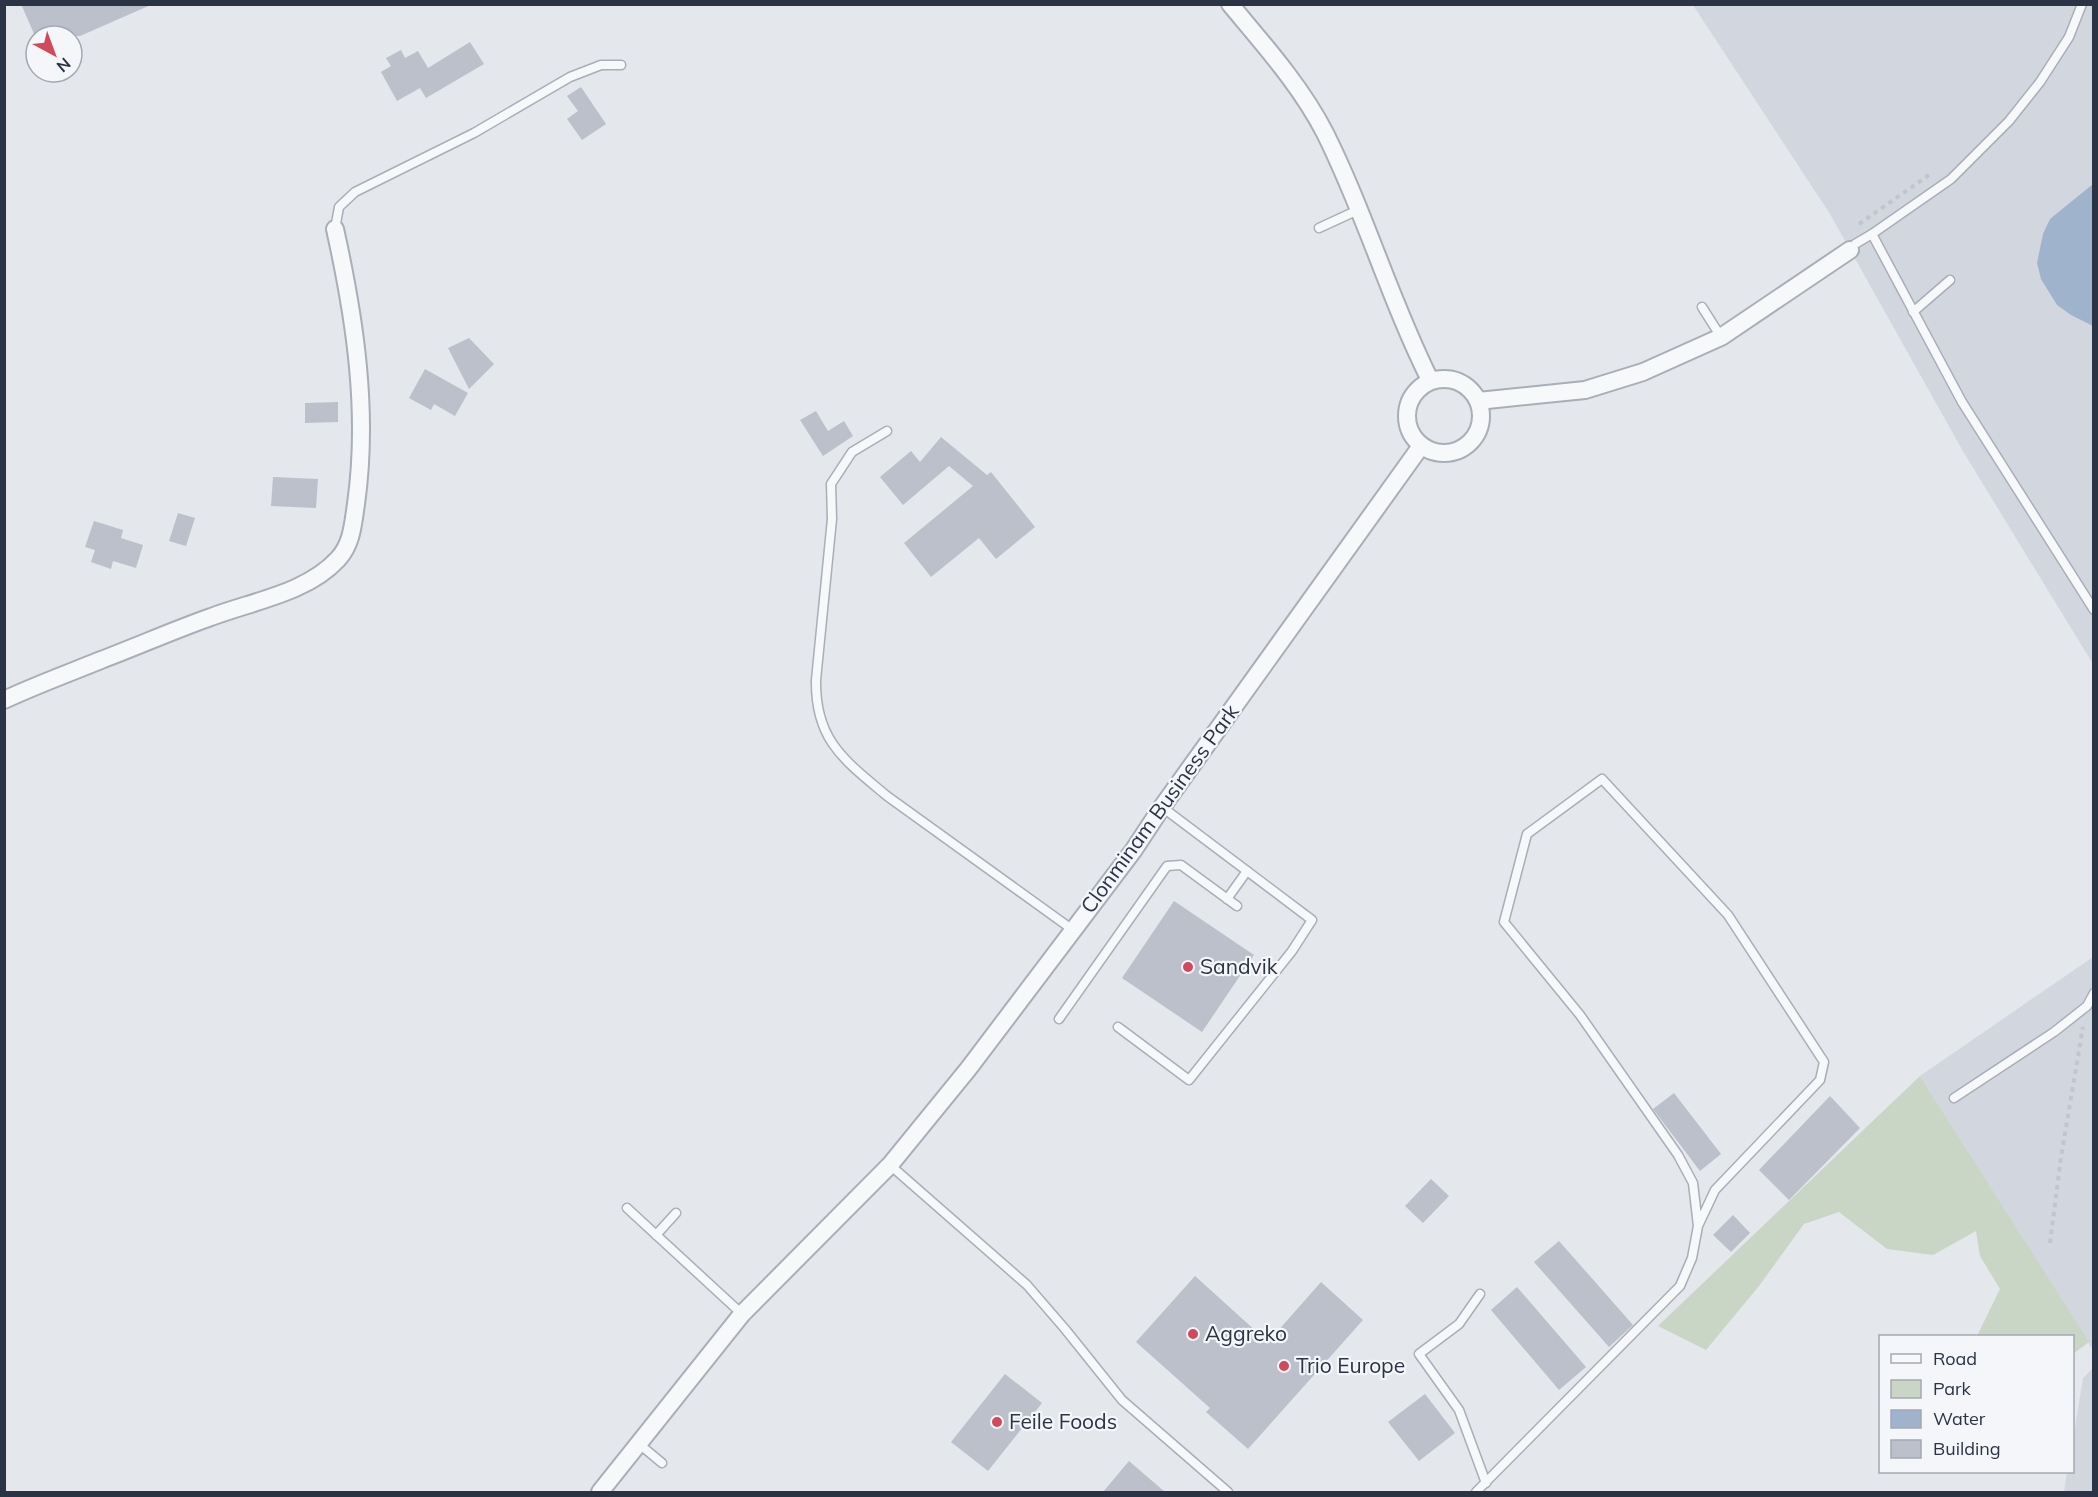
<svg xmlns="http://www.w3.org/2000/svg" width="2098" height="1497" viewBox="0 0 2098 1497" font-family="Mulish,sans-serif">
<style>
.built{fill:#d2d6de}
.green{fill:#c9d6c5}
.water{fill:#9fb4cc}
.building{fill:#bbc0ca}
.lines{fill:none;stroke-linecap:round;stroke-linejoin:round}
.lane-casing{stroke:#a9aeb7;stroke-width:11}
.street-casing{stroke:#a9aeb7;stroke-width:20}
.path{stroke:#c2c5cb;stroke-width:4;stroke-dasharray:4.5 4.5;stroke-linecap:butt}
.lane{stroke:#f7f8fa;stroke-width:8}
.street{stroke:#f7f8fa;stroke-width:16}
.poi-dot{fill:#d1495b;stroke:#f4f6f9;stroke-width:2}
.labels{text-anchor:middle;stroke-width:4.5;stroke-linejoin:round;paint-order:stroke}
.street-label{font-size:21px;fill:#2b3445;stroke:#f4f6f9}
.poi-label{font-size:21px;fill:#2b3445;stroke:#f4f6f9;text-anchor:start}
</style>
<rect width="100%" height="100%" fill="#e4e7ec"/>
<g class="built">
<polygon points="1693,5 2093,5 2093,664 1964,453 1830,214"/>
<polygon points="2093,954 2093,1350 1920,1076 2093,957"/>
<polygon points="2093,1368 2093,1492 2064,1492 2067,1472 2072,1472 2073,1440 2083,1378"/>
</g>
<polygon class="green" points="1920,1076 2089,1342 2073,1354 2072,1336 1977,1336 2000,1289 1980,1256 1976,1231 1933,1255 1887,1249 1839,1212 1804,1224 1759,1286 1706,1350 1658,1326"/>
<polygon class="water" points="2093,184 2093,326 2071,315 2057,305 2041,279 2037,263 2043,234 2050,219"/>
<g class="building">
<polygon points="21,4 153,4 80,36 35,36"/>
<polygon points="470,42 484,64 426,98 420,88 397,101 381,72 391,66 386,58 401,50 405,58 418,51 428,68"/>
<polygon points="581,87 606,124 582,140 567,119 578,111 567,96"/>
<polygon points="469,338 494,364 469,389 448,348"/>
<polygon points="425,369 468,393 455,416 434,404 431,410 409,398"/>
<polygon points="338,402 338,422 305,423 305,403"/>
<polygon points="816,411 828,431 844,421 853,436 823,456 800,420"/>
<polygon points="941,437 987,475 991,472 1035,527 996,559 979,538 931,577 904,543 973,486 949,466 903,505 880,477 911,451 920,462"/>
<polygon points="273,477 318,479 316,508 271,506"/>
<polygon points="178,513 195,518 186,546 169,541"/>
<polygon points="94,521 123,530 121,538 143,545 136,568 113,561 111,569 91,562 95,550 85,547"/>
<polygon points="1174,901 1254,955 1202,1032 1122,978"/>
<polygon points="1674,1093 1721,1154 1700,1171 1653,1109"/>
<polygon points="1830,1096 1860,1128 1789,1200 1759,1170"/>
<polygon points="1431,1179 1449,1196 1423,1223 1405,1206"/>
<polygon points="1733,1215 1750,1233 1731,1252 1713,1235"/>
<polygon points="1559,1241 1633,1325 1609,1347 1534,1262"/>
<polygon points="1195,1276 1268,1342 1321,1282 1363,1320 1248,1449 1206,1412 1210,1408 1136,1342"/>
<polygon points="1517,1287 1586,1367 1559,1390 1491,1310"/>
<polygon points="1005,1374 1042,1403 988,1471 951,1442"/>
<polygon points="1425,1394 1455,1433 1419,1461 1388,1422"/>
<polygon points="1129,1461 1165,1492 1103,1492"/>
</g>
<g class="lines">
<defs>
<g id="lane">
<polyline points="1319,228 1358,210"/>
<polyline points="335,229 339,207 355,192 474,133 570,77 601,65 621,65"/>
<polyline points="1872,234 1962,402 2094,610"/>
<polyline points="1850,250 1855,244 1872,234 1951,179 2009,121 2040,82 2069,37 2082,4"/>
<polyline points="1702,307 1721,337"/>
<polyline points="1913,312 1950,280"/>
<path d="M887,431L852,452L831,484L832,519L816,680C815,740 844,760 887,796L1073,930"/>
<polyline points="1227,899 1247,871"/>
<polyline points="1059,1019 1167,866 1181,865 1237,906"/>
<polyline points="1118,1027 1189,1080 1292,951 1312,920 1162,807"/>
<polyline points="1954,1098 2054,1032 2087,1006 2094,993"/>
<polyline points="890,1165 1027,1285 1065,1329 1122,1400 1228,1492"/>
<polyline points="627,1208 742,1314"/>
<polyline points="656,1235 676,1213"/>
<polyline points="1480,1294 1459,1324 1419,1354 1459,1410 1486,1483"/>
<polyline points="638,1443 662,1463"/>
<polyline points="1476,1492 1680,1286 1692,1258 1698,1226 1693,1183 1678,1155 1580,1015 1504,922 1527,834 1602,779 1728,915 1824,1062 1820,1080 1715,1190 1698,1226"/>
</g>
<g id="street">
<path d="M1230,4C1264,45 1301,86 1325,133C1365,213 1390,300 1430,380"/>
<circle cx="1444" cy="416" r="37"/>
<polyline points="1478,401 1585,390 1643,372 1721,337 1850,250"/>
<path d="M4,700C36,685 69,673 101,660C138,646 174,630 211,617C253,601 307,593 338,559C352,544 353,524 356,504C369,412 355,319 335,229"/>
<polyline points="600,1492 742,1314 890,1165 969,1068 1133,851 1162,807 1421,446"/>
</g>
</defs>
<use href="#lane" class="lane-casing"/>
<use href="#street" class="street-casing"/>
<g class="path">
<polyline points="1859,224 1929,175"/>
<polyline points="2050,1243 2061,1157 2083,1027"/>
</g>
<use href="#lane" class="lane"/>
<use href="#street" class="street"/>
</g>
<g class="poi-dot">
<circle cx="1188" cy="967" r="6"/>
<circle cx="1193" cy="1334" r="6"/>
<circle cx="1284" cy="1366" r="6"/>
<circle cx="997" cy="1422" r="6"/>
</g>
<g class="labels">
<g class="street-label">
<text transform="translate(1160 809) rotate(-54)" y="7">Clonminam Business Park</text>
</g>
<g class="poi-label">
<text x="1200" y="974">Sandvik</text>
<text x="1205" y="1341">Aggreko</text>
<text x="1296" y="1373">Trio Europe</text>
<text x="1009" y="1429">Feile Foods</text>
</g>
</g>
<rect width="2098" height="1497" fill="none" stroke="#2b3445" stroke-width="12"/>
<rect x="1879" y="1335" width="195" height="138" fill="#f4f6f9" stroke="#a4a8b1" stroke-width="1.5"/>
<rect x="1891" y="1354" width="30" height="9" fill="#f7f8fa" stroke="#a4a8b1" stroke-width="1.5"/>
<text x="1933" y="1365" font-size="18" fill="#2b3445">Road</text>
<rect x="1891" y="1380" width="30" height="18" fill="#c9d6c5" stroke="#a4a8b1" stroke-width="1.5"/>
<text x="1933" y="1395" font-size="18" fill="#2b3445">Park</text>
<rect x="1891" y="1410" width="30" height="18" fill="#9fb4cc" stroke="#a4a8b1" stroke-width="1.5"/>
<text x="1933" y="1425" font-size="18" fill="#2b3445">Water</text>
<rect x="1891" y="1440" width="30" height="18" fill="#bbc0ca" stroke="#a4a8b1" stroke-width="1.5"/>
<text x="1933" y="1455" font-size="18" fill="#2b3445">Building</text>
<g transform="translate(54 54) rotate(139)"><circle r="28" fill="#f4f6f9" stroke="#a4a8b1" stroke-width="1.5"/>
<path d="M0-4.5L10 22L0 15L-10 22Z" fill="#d1495b"/>
<text y="-9" font-size="16" font-weight="bold" text-anchor="middle" fill="#2b3445">N</text>
</g>
</svg>
